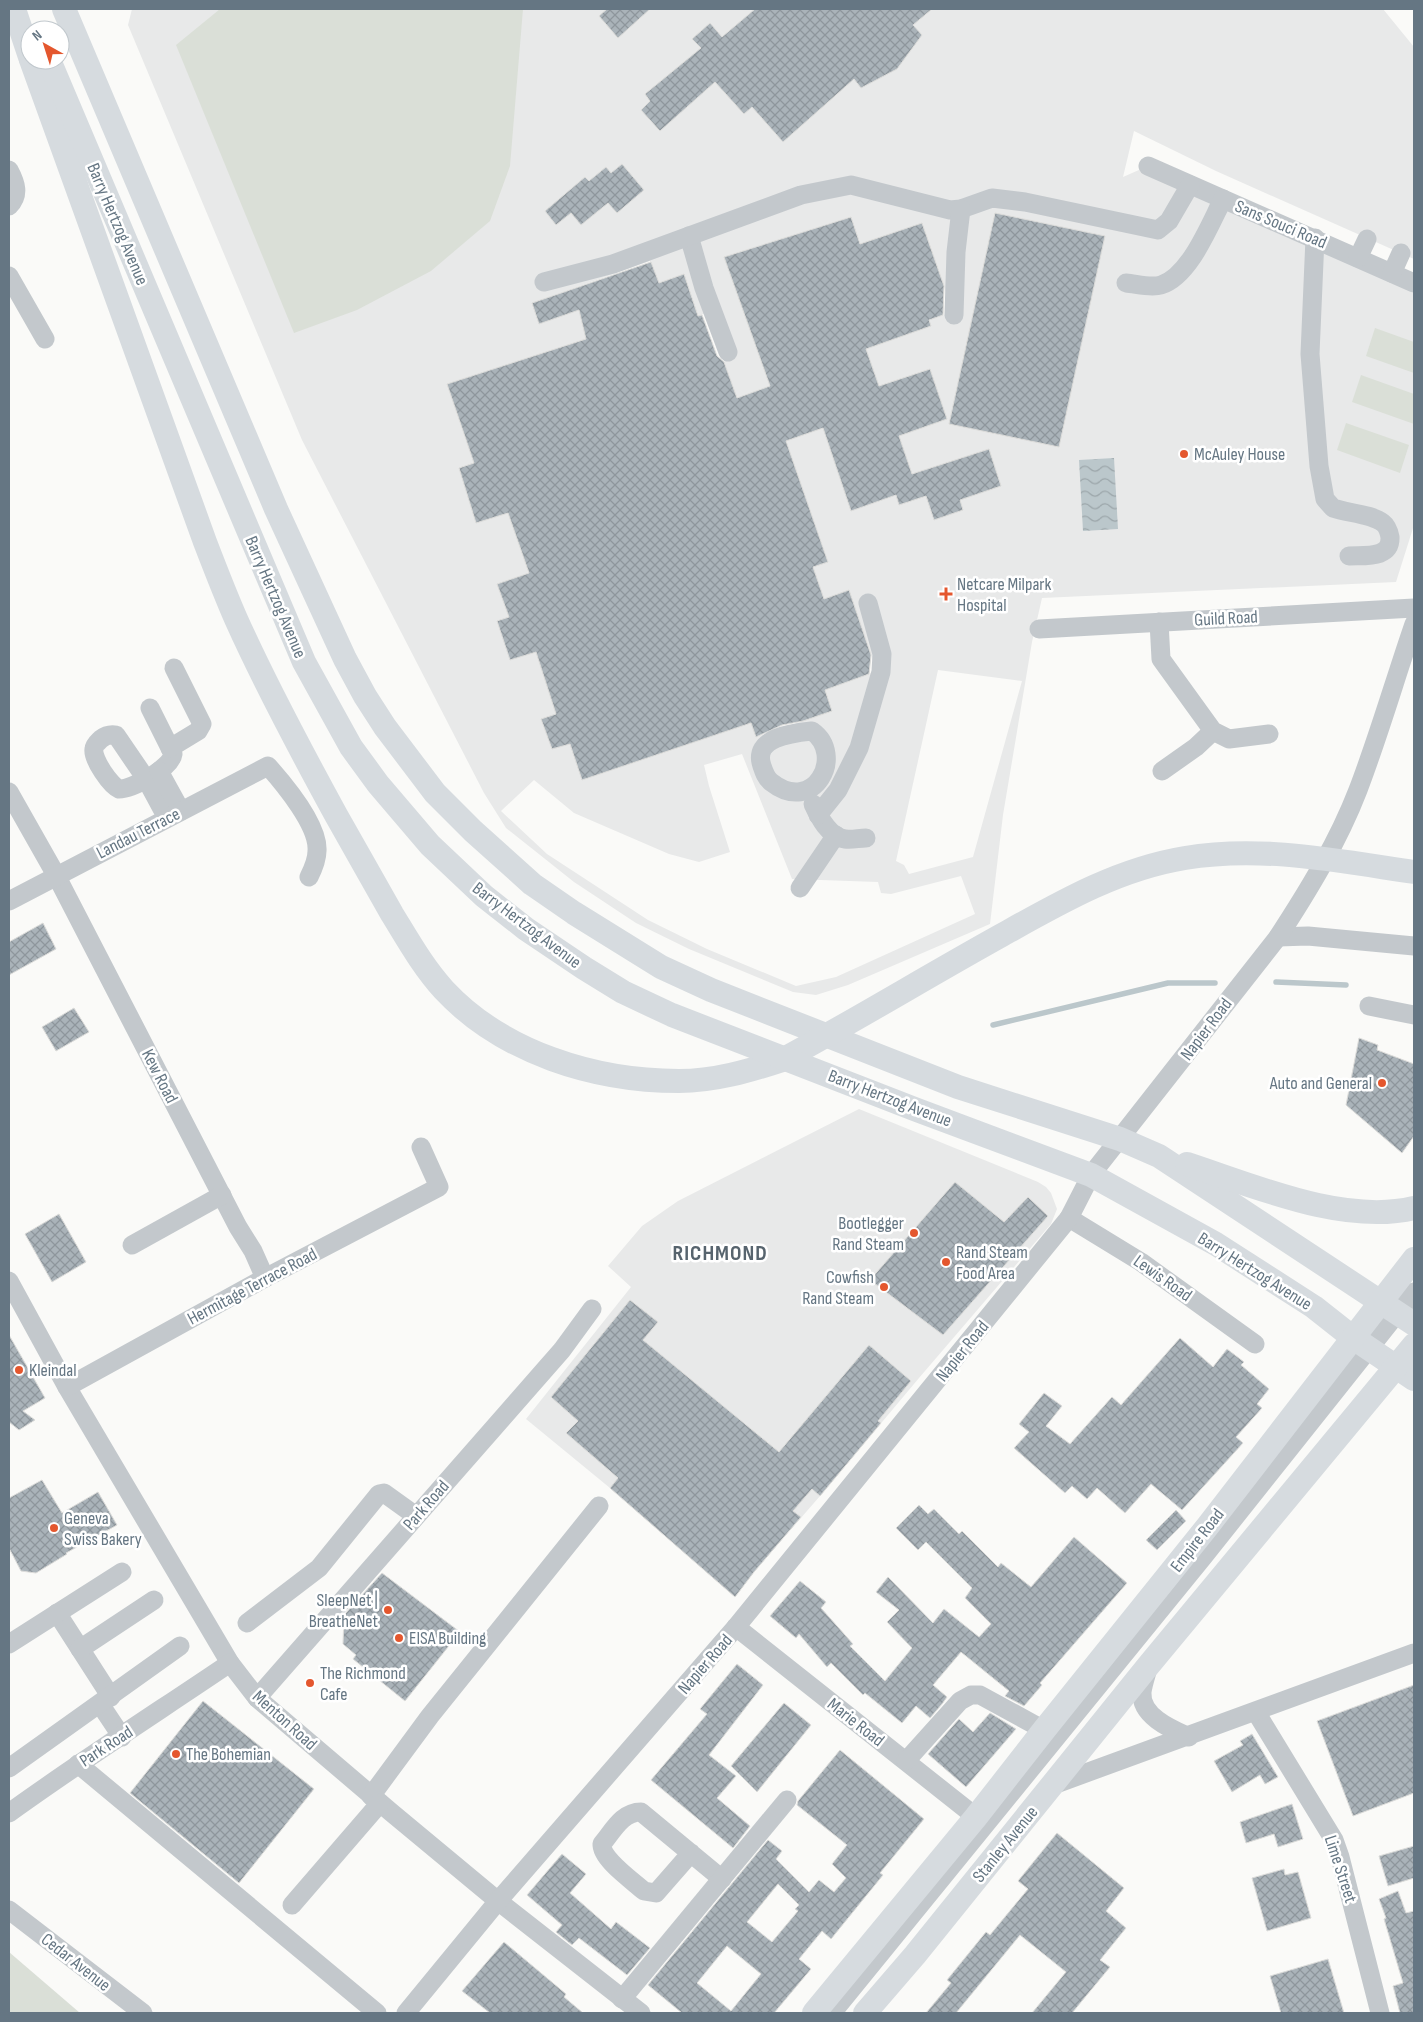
<svg xmlns="http://www.w3.org/2000/svg" width="1423" height="2022" viewBox="0 0 1423 2022" font-family="'Sofia Sans Condensed',sans-serif">
<style>
.built{fill:#e8e9e9;fill-rule:evenodd}
.grass{fill:#dadfd7}
.water{fill:url(#water-waves)}
.lines{fill:none;stroke-linecap:round;stroke-linejoin:round}
.stream{stroke:#bbc7cb;stroke-width:5.5}
.building{fill:url(#building-cross-hatch);stroke:#dcdcda;fill-rule:evenodd}
.minor{stroke:#c3c8cc;stroke-width:19}
.major{stroke:#d6dbdf;stroke-width:24}
.poi-dot{fill:#e4572e;stroke:#fff;stroke-width:2}
.labels{text-anchor:middle;stroke-width:5;stroke-linejoin:round;paint-order:stroke}
.street-label{font-size:18px;fill:#657683;stroke:#fff}
.poi-label{font-size:18px;fill:#657683;stroke:#fff;text-anchor:start}
.district-label{font-size:22px;font-weight:bold;letter-spacing:1px;fill:#57646e;stroke:#fff}
</style>
<defs>
<pattern id="water-waves" width="16" height="10" patternUnits="userSpaceOnUse" patternTransform="scale(1.25)"><rect width="16" height="10" fill="#bbc7cb"/><path d="M0 5q4-4 8 0t8 0" fill="none" stroke="#9ca6aa"/></pattern>
<pattern id="building-cross-hatch" width="8" height="8" patternUnits="userSpaceOnUse" patternTransform="scale(1.25)"><rect width="8" height="8" fill="#aab3b9"/><path d="M0 0l8 8M0 8l8-8" fill="none" stroke="#8e969c"/></pattern>
</defs>
<rect width="100%" height="100%" fill="#fafaf8"/>
<g class="built">
<path d="M132,9H1383L1414,47V259L1216,171L1134,131L1123,177L1148,166L1414,285V525L1396,582L1042,598L1032,642L1003,815L990,924L848,985L816,995L793,992L689,949L636,923L574,882L506,828L484,793L302,440L128,25ZM850,217L860,244L922,223L953,312L929,320L931,326L866,349L879,386L930,369L947,419L899,436L851,510L823,428L786,441L828,561L813,567L824,599L849,591L877,671L825,690L832,711L756,737L751,723L582,780L570,744L552,749L541,720L556,714L536,652L510,660L497,622L509,617L497,584L529,573L508,513L476,523L459,468L504,455L466,441L447,384L586,339L579,310L539,324L532,303L650,261L659,283L666,327L707,313L737,398L770,386L724,257ZM938,670L1022,681L973,857L909,874L904,865L896,861ZM742,754L792,879L878,882L881,893L891,894L961,876L975,914L836,977L796,986L707,949L648,920L547,854L501,811L534,780L574,813L669,854L699,862L730,852L709,786L704,765Z"/>
<polygon points="859,1109 1038,1182 1046,1187 1051,1193 1057,1209 1051,1224 919,1378 820,1496 754,1572 735,1597 610,1488 526,1419 631,1287 608,1266 642,1226 678,1201"/>
</g>
<g class="grass">
<polygon points="220,9 523,9 510,166 490,221 431,271 357,310 294,333 176,45"/>
<polygon points="1375,328 1414,342 1414,373 1366,356"/>
<polygon points="1361,375 1414,394 1414,424 1352,402"/>
<polygon points="1346,423 1409,445 1400,473 1337,450"/>
<polygon points="9,1952 80,2013 9,2013"/>
</g>
<polygon class="water" points="1114,458 1118,529 1083,531 1079,460"/>
<g class="lines">
<g class="stream">
<polyline points="1276,982 1346,985"/>
<polyline points="993,1025 1168,983 1215,983"/>
</g>
</g>
<g class="building">
<polygon points="607,9 650,9 618,38 599,16"/>
<polygon points="755,9 932,9 913,25 922,35 897,69 861,88 854,79 783,142 752,107 744,114 715,82 660,131 641,110 650,101 645,94 701,48 692,39 710,23 722,37"/>
<polygon points="622,164 644,190 617,213 608,203 581,225 571,213 556,225 545,211 585,177 589,181 606,167 611,173"/>
<polygon points="995,213 1105,236 1059,447 949,424"/>
<polygon points="851,217 860,244 922,223 944,286 943,315 929,320 931,326 866,349 879,386 930,369 947,419 899,436 912,474 989,449 1001,486 960,500 963,510 934,520 926,496 899,505 896,495 851,511 823,428 786,441 828,562 813,567 824,599 849,590 871,655 869,674 825,690 832,711 803,721 782,725 756,737 751,723 582,780 570,744 552,749 541,719 556,714 536,652 510,660 497,621 509,617 497,584 529,573 508,513 476,523 459,468 474,463 447,384 586,339 579,310 539,324 532,303 651,262 659,283 684,274 698,316 702,315 717,356 724,362 737,398 770,386 724,257"/>
<polygon points="43,923 56,949 9,975 9,942"/>
<polygon points="74,1008 89,1032 56,1051 42,1027"/>
<polygon points="1359,1038 1378,1045 1377,1050 1414,1064 1414,1136 1402,1153 1346,1105"/>
<polygon points="955,1182 1004,1222 1028,1197 1048,1216 943,1335 870,1280"/>
<polygon points="59,1214 86,1262 52,1282 25,1234"/>
<polygon points="630,1300 658,1322 643,1340 779,1452 869,1345 911,1381 878,1421 881,1423 820,1496 812,1489 793,1511 801,1517 754,1572 735,1597 610,1488 618,1478 566,1433 578,1421 551,1397"/>
<polygon points="9,1335 45,1398 23,1411 35,1420 19,1430 9,1422"/>
<polygon points="1180,1338 1213,1367 1227,1349 1244,1362 1241,1365 1269,1389 1257,1404 1262,1408 1236,1437 1243,1443 1182,1510 1151,1484 1125,1513 1097,1488 1087,1499 1072,1486 1065,1493 1014,1448 1029,1432 1019,1424 1044,1393 1062,1406 1046,1426 1070,1444 1112,1397 1121,1405"/>
<polygon points="42,1480 62,1513 98,1492 117,1525 66,1553 67,1554 36,1573 21,1571 9,1548 9,1498"/>
<polygon points="919,1505 928,1514 934,1509 959,1534 962,1531 998,1567 1001,1563 1031,1587 1074,1537 1127,1583 1040,1683 1042,1685 1024,1706 1005,1696 1009,1691 961,1652 933,1685 947,1697 942,1704 930,1718 916,1706 902,1723 865,1693 863,1695 831,1663 827,1667 799,1634 796,1638 770,1616 800,1581 826,1602 821,1608 853,1644 850,1646 885,1681 912,1648 887,1622 899,1610 876,1592 888,1577 933,1623 944,1609 979,1637 991,1624 965,1598 972,1588 926,1542 918,1550 896,1528"/>
<polygon points="1176,1510 1186,1521 1157,1550 1146,1540"/>
<polygon points="382,1573 460,1632 405,1701 353,1659 356,1655 343,1644 344,1615"/>
<polygon points="737,1664 763,1685 709,1755 736,1776 717,1798 750,1826 733,1848 651,1780 707,1714 700,1709"/>
<polygon points="1414,1685 1414,1793 1353,1816 1317,1721"/>
<polygon points="203,1701 314,1789 239,1883 130,1793"/>
<polygon points="784,1703 811,1725 757,1792 731,1766"/>
<polygon points="990,1713 1016,1729 966,1787 928,1754 959,1719 973,1732"/>
<polygon points="1252,1734 1278,1777 1265,1784 1260,1775 1232,1792 1214,1761 1243,1745 1240,1741"/>
<path d="M840,1750L924,1819L880,1873L883,1875L831,1939L822,1931L799,1959L811,1969L774,2013H682L648,1985L768,1840L782,1851L776,1859L809,1892L819,1880L834,1892L846,1878L832,1864L847,1845L797,1805L798,1801ZM778,1884L799,1905L795,1909L798,1911L772,1942L747,1922ZM727,1946L761,1974L731,2011L697,1983Z"/>
<polygon points="1292,1804 1303,1839 1278,1847 1274,1834 1246,1843 1240,1822"/>
<polygon points="1057,1833 1124,1888 1106,1911 1126,1928 1100,1960 1110,1967 1072,2013 1032,2013 1066,1972 1020,1935 956,2013 926,2013 951,1983 947,1980 986,1932 990,1935 1028,1889 1018,1881"/>
<polygon points="1414,1846 1414,1878 1388,1886 1379,1856"/>
<polygon points="562,1854 586,1874 570,1893 611,1929 616,1922 650,1948 627,1975 579,1938 572,1945 556,1932 562,1925 527,1895"/>
<polygon points="1284,1869 1285,1875 1298,1872 1311,1918 1267,1931 1252,1878"/>
<polygon points="1398,1891 1406,1913 1414,1911 1414,2013 1400,2013 1393,1986 1403,1983 1384,1919 1386,1918 1379,1899"/>
<polygon points="504,1942 566,1994 564,1997 583,2013 490,2013 462,1991"/>
<polygon points="1328,1959 1344,2013 1281,2013 1270,1976"/>
</g>
<g class="lines">
<g class="minor">
<polyline points="1148,166 1414,283"/>
<path d="M9,170C16,183 20,195 9,206"/>
<polyline points="689,236 704,288 728,352"/>
<path d="M1315,238L1310,354L1319,466L1325,499L1333,508C1347,513 1372,514 1383,523C1387,526 1389,532 1390,537C1391,559 1365,555 1349,556"/>
<polyline points="1358,258 1367,239"/>
<polyline points="1392,273 1401,253"/>
<polyline points="9,276 45,339"/>
<polyline points="544,282 613,264 801,195 851,185 950,210 961,209 992,198 1025,202 1158,230 1169,221 1190,185"/>
<path d="M1126,283C1137,284 1151,288 1161,285C1190,276 1210,224 1223,199"/>
<polyline points="954,315 956,252 961,209"/>
<polyline points="1159,622 1161,659 1213,731 1229,739 1269,734"/>
<polyline points="1039,629 1414,608"/>
<path d="M150,708L173,754C171,768 133,789 119,789C111,786 92,759 94,749C94,745 98,742 101,739C106,735 110,734 116,735L146,779L167,818"/>
<path d="M812,731C846,755 814,816 771,782C766,778 764,772 762,766C752,737 793,733 812,731Z"/>
<polyline points="170,748 198,731 202,724 174,668"/>
<polyline points="159,771 181,811"/>
<polyline points="1162,771 1196,747 1213,731"/>
<polyline points="9,792 56,875 238,1227 253,1251 265,1278"/>
<path d="M813,804C819,817 829,837 845,839C852,840 859,838 866,838"/>
<polyline points="818,815 838,790 859,748 881,672 882,654 868,603"/>
<polyline points="800,888 836,835"/>
<path d="M9,901L268,766C284,784 319,826 317,851C317,860 313,869 309,877"/>
<polyline points="1278,937 1308,936 1414,946"/>
<polyline points="1369,1006 1414,1015"/>
<polyline points="1069,1218 1141,1262 1255,1344"/>
<polyline points="132,1245 222,1195"/>
<polyline points="9,1281 67,1387 230,1663 257,1698 392,1813 498,1901 641,2013"/>
<polyline points="67,1387 265,1278 439,1187 421,1147"/>
<polyline points="57,1613 111,1697"/>
<polyline points="247,1623 319,1568 379,1494 384,1493 416,1516"/>
<polyline points="736,1627 976,1817"/>
<polyline points="9,1644 122,1572"/>
<polyline points="80,1649 154,1600"/>
<path d="M1148,1668C1146,1676 1143,1684 1142,1692C1140,1716 1171,1729 1189,1737"/>
<polyline points="257,1698 562,1350 592,1309"/>
<polyline points="100,1704 122,1737"/>
<polyline points="1256,1712 1334,1840 1340,1857 1380,2013"/>
<polyline points="906,1761 960,1701 971,1695 980,1695 1044,1730"/>
<polyline points="78,1764 377,2013"/>
<polyline points="9,1768 180,1646"/>
<polyline points="1053,1785 1414,1653"/>
<polyline points="371,1796 430,1716 599,1506"/>
<path d="M9,1813C81,1761 156,1713 230,1663"/>
<path d="M691,1853L656,1893L644,1891C633,1881 601,1859 602,1844C613,1831 622,1812 641,1812L722,1879"/>
<polyline points="292,1905 380,1803"/>
<polyline points="9,1910 143,2013"/>
<polyline points="622,1999 787,1800"/>
<path d="M406,2013L498,1901L736,1627L1069,1218L1091,1175L1278,937C1308,891 1338,842 1358,790C1379,735 1395,679 1414,624"/>
<polyline points="832,2013 1204,1556 1414,1292"/>
</g>
<g class="major">
<polyline points="14,9 30,57"/>
<polyline points="64,9 276,509 345,659 365,696 385,727 435,793 473,831 532,884 574,913 661,967 711,990 958,1087 1120,1139 1159,1156 1414,1324"/>
<path d="M31,60L205,542C215,568 225,594 236,619C266,686 301,751 336,815C355,848 373,881 392,914C408,940 423,967 444,990C503,1053 595,1081 679,1081C714,1081 749,1071 782,1060C856,1020 928,976 1002,935C1061,902 1118,869 1185,858C1261,845 1339,861 1414,872"/>
<polyline points="49,60 304,662 351,747 378,784 430,845 484,896 526,929 584,968 623,992 672,1015 917,1110 1091,1175 1216,1244 1314,1307 1352,1337 1414,1379"/>
<path d="M1187,1164C1254,1186 1344,1225 1414,1208"/>
<polyline points="814,2013 976,1817 1044,1730 1207,1527 1414,1259"/>
<polyline points="865,2013 915,1955 1148,1666 1414,1345"/>
</g>
</g>
<g class="poi-dot">
<circle cx="1184" cy="454" r="5"/>
<path d="M943.5 586.5h5v5h5v5h-5v5h-5v-5h-5v-5h5z"/>
<circle cx="1382" cy="1083" r="5"/>
<circle cx="914" cy="1233" r="5"/>
<circle cx="946" cy="1262" r="5"/>
<circle cx="884" cy="1287" r="5"/>
<circle cx="19" cy="1370" r="5"/>
<circle cx="54" cy="1528" r="5"/>
<circle cx="388" cy="1610" r="5"/>
<circle cx="399" cy="1638" r="5"/>
<circle cx="310" cy="1683" r="5"/>
<circle cx="176" cy="1754" r="5"/>
</g>
<g class="labels">
<g class="street-label">
<text transform="translate(118 224) rotate(67)" y="6">Barry Hertzog Avenue</text>
<text transform="translate(1281 224) rotate(23)" y="6">Sans Souci Road</text>
<text transform="translate(276 597) rotate(67)" y="6">Barry Hertzog Avenue</text>
<text transform="translate(1226 618) rotate(-3)" y="6">Guild Road</text>
<text transform="translate(138 833) rotate(-27)" y="6">Landau Terrace</text>
<text transform="translate(527 925) rotate(37)" y="6">Barry Hertzog Avenue</text>
<text transform="translate(1206 1029) rotate(-53)" y="6">Napier Road</text>
<text transform="translate(160 1076) rotate(63)" y="6">Kew Road</text>
<text transform="translate(890 1098) rotate(21)" y="6">Barry Hertzog Avenue</text>
<text transform="translate(1255 1271) rotate(32)" y="6">Barry Hertzog Avenue</text>
<text transform="translate(1163 1278) rotate(35)" y="6">Lewis Road</text>
<text transform="translate(252 1286) rotate(-28)" y="6">Hermitage Terrace Road</text>
<text transform="translate(962 1351) rotate(-51)" y="6">Napier Road</text>
<text transform="translate(426 1505) rotate(-49)" y="6">Park Road</text>
<text transform="translate(1197 1540) rotate(-52)" y="6">Empire Road</text>
<text transform="translate(705 1664) rotate(-49)" y="6">Napier Road</text>
<text transform="translate(285 1720) rotate(42)" y="6">Menton Road</text>
<text transform="translate(856 1722) rotate(38)" y="6">Marie Road</text>
<text transform="translate(106 1746) rotate(-33)" y="6">Park Road</text>
<text transform="translate(1005 1844) rotate(-51)" y="6">Stanley Avenue</text>
<text transform="translate(1341 1869) rotate(72)" y="6">Lime Street</text>
<text transform="translate(76 1962) rotate(38)" y="6">Cedar Avenue</text>
</g>
<g class="poi-label">
<text x="1194" y="460">McAuley House</text>
<text x="957" y="590">Netcare Milpark<tspan x="957" dy="21">Hospital</tspan></text>
<text x="1372" y="1089" text-anchor="end">Auto and General</text>
<text x="904" y="1229" text-anchor="end">Bootlegger<tspan x="904" dy="21">Rand Steam</tspan></text>
<text x="956" y="1258">Rand Steam<tspan x="956" dy="21">Food Area</tspan></text>
<text x="874" y="1283" text-anchor="end">Cowfish<tspan x="874" dy="21">Rand Steam</tspan></text>
<text x="29" y="1376">Kleindal</text>
<text x="64" y="1524">Geneva<tspan x="64" dy="21">Swiss Bakery</tspan></text>
<text x="378" y="1606" text-anchor="end">SleepNet |<tspan x="378" dy="21">BreatheNet</tspan></text>
<text x="409" y="1644">EISA Building</text>
<text x="320" y="1679">The Richmond<tspan x="320" dy="21">Cafe</tspan></text>
<text x="186" y="1760">The Bohemian</text>
</g>
<g class="district-label">
<text x="720" y="1260">RICHMOND</text>
</g>
</g>
<rect width="1423" height="2022" fill="none" stroke="#657683" stroke-width="20"/>
<g transform="translate(45 45) rotate(321)"><circle r="24" fill="#ffffff" stroke="#c1c8cd"/>
<path d="M0-4L9 19L0 12L-9 19Z" fill="#e4572e"/>
<text y="-8" font-size="14" font-weight="bold" text-anchor="middle" fill="#657683">N</text>
</g>
</svg>
